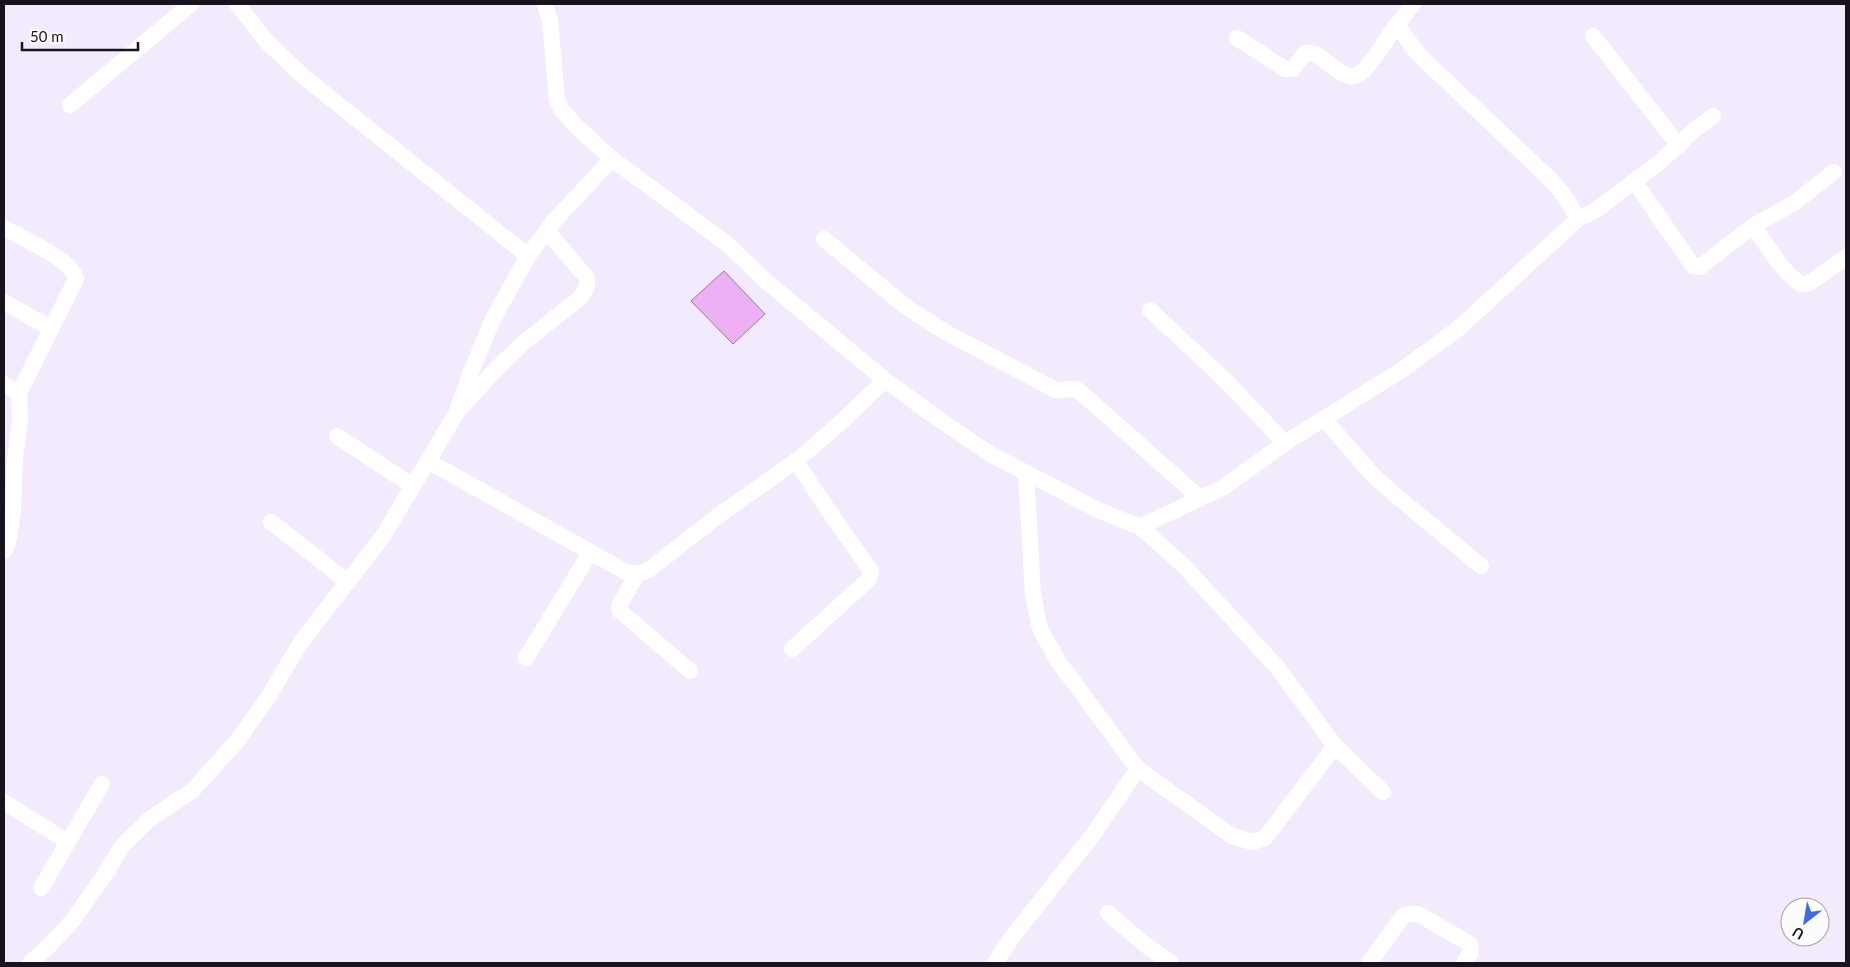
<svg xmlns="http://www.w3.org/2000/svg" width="1850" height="967" viewBox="0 0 1850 967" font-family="Lato,sans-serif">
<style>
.building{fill:#edb0f4;stroke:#927b94}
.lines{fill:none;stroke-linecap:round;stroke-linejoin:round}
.minor{stroke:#fff;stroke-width:16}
</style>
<rect width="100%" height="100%" fill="#f4eafd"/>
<polygon class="building" points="724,271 765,314 733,344 691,301"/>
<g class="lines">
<g class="minor">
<polyline points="237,4 268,43 304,77 528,256"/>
<polyline points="545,4 550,21 557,99 561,109 574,124 612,159 726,243 767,282 885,380 937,418 990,454 1098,510 1140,527 1182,564 1277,667 1335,746 1383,792"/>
<polyline points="1593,36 1679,146"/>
<path d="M1237,38L1285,69H1293L1305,53C1325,49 1342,89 1362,72C1373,62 1387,38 1397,25"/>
<polyline points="70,105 191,4"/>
<polyline points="1634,181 1693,266 1700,267 1753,226 1794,203 1834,172"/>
<polyline points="1578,219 1593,212 1660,162 1694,130 1713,116"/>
<path d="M1753,226C1763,240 1786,277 1800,283C1804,285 1807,284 1811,282L1846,257"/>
<path d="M4,228C23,239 71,258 76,279L19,393L20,420L15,459L13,512L8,543L4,551"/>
<path d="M824,239L905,306L945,332L1056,390C1064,392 1071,387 1078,390L1200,498"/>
<polyline points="4,302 50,328"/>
<polyline points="1150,310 1225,380 1285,443"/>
<polyline points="4,384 19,393"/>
<polyline points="462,407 494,371 523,343 580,298 587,287 587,278 547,231"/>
<polyline points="1325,420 1372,474 1388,489 1481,566"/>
<polyline points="337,436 413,486"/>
<path d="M428,461L626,572C639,575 645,573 655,565L719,515L796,461L839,424L885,380"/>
<polyline points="271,522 348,582"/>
<polyline points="1140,527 1224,487 1285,443 1402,370 1459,328 1578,219 1564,195 1550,179 1418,54 1397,25 1413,4"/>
<polyline points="637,574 619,606 620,611 690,671"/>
<polyline points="792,649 867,581 870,576 871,571 824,504 796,461"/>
<polyline points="526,658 590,553"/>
<polyline points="1138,769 1232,836 1252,842 1265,838 1335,746"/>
<polyline points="4,802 68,842 102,784"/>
<polyline points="41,888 68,842"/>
<polyline points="1108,913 1144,944 1171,963"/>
<polyline points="30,963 49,946 73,920 104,876 123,845 150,819 193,790 238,740 267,699 301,642 383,536 456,414 471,372 493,319 528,256 553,222 612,159"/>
<polyline points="995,963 1013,936 1092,836 1138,769 1058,661 1040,629 1033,594 1026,473"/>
<polyline points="1369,963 1403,916 1409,914 1418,914 1470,944 1471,952 1464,963"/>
</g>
</g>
<rect width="1850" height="967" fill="none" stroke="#19131e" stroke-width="10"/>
<g transform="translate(1805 922) rotate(211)"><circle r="24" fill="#fcfcfc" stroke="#a19fa3"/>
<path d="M0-4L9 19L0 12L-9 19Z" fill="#436bdd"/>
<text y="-8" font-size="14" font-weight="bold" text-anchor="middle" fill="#19131e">U</text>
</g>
<path d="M22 42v8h116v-8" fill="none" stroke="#19131e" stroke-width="2.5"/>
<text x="30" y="42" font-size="15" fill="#19131e" stroke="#fcfcfc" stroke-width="4" paint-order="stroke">50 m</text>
</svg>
